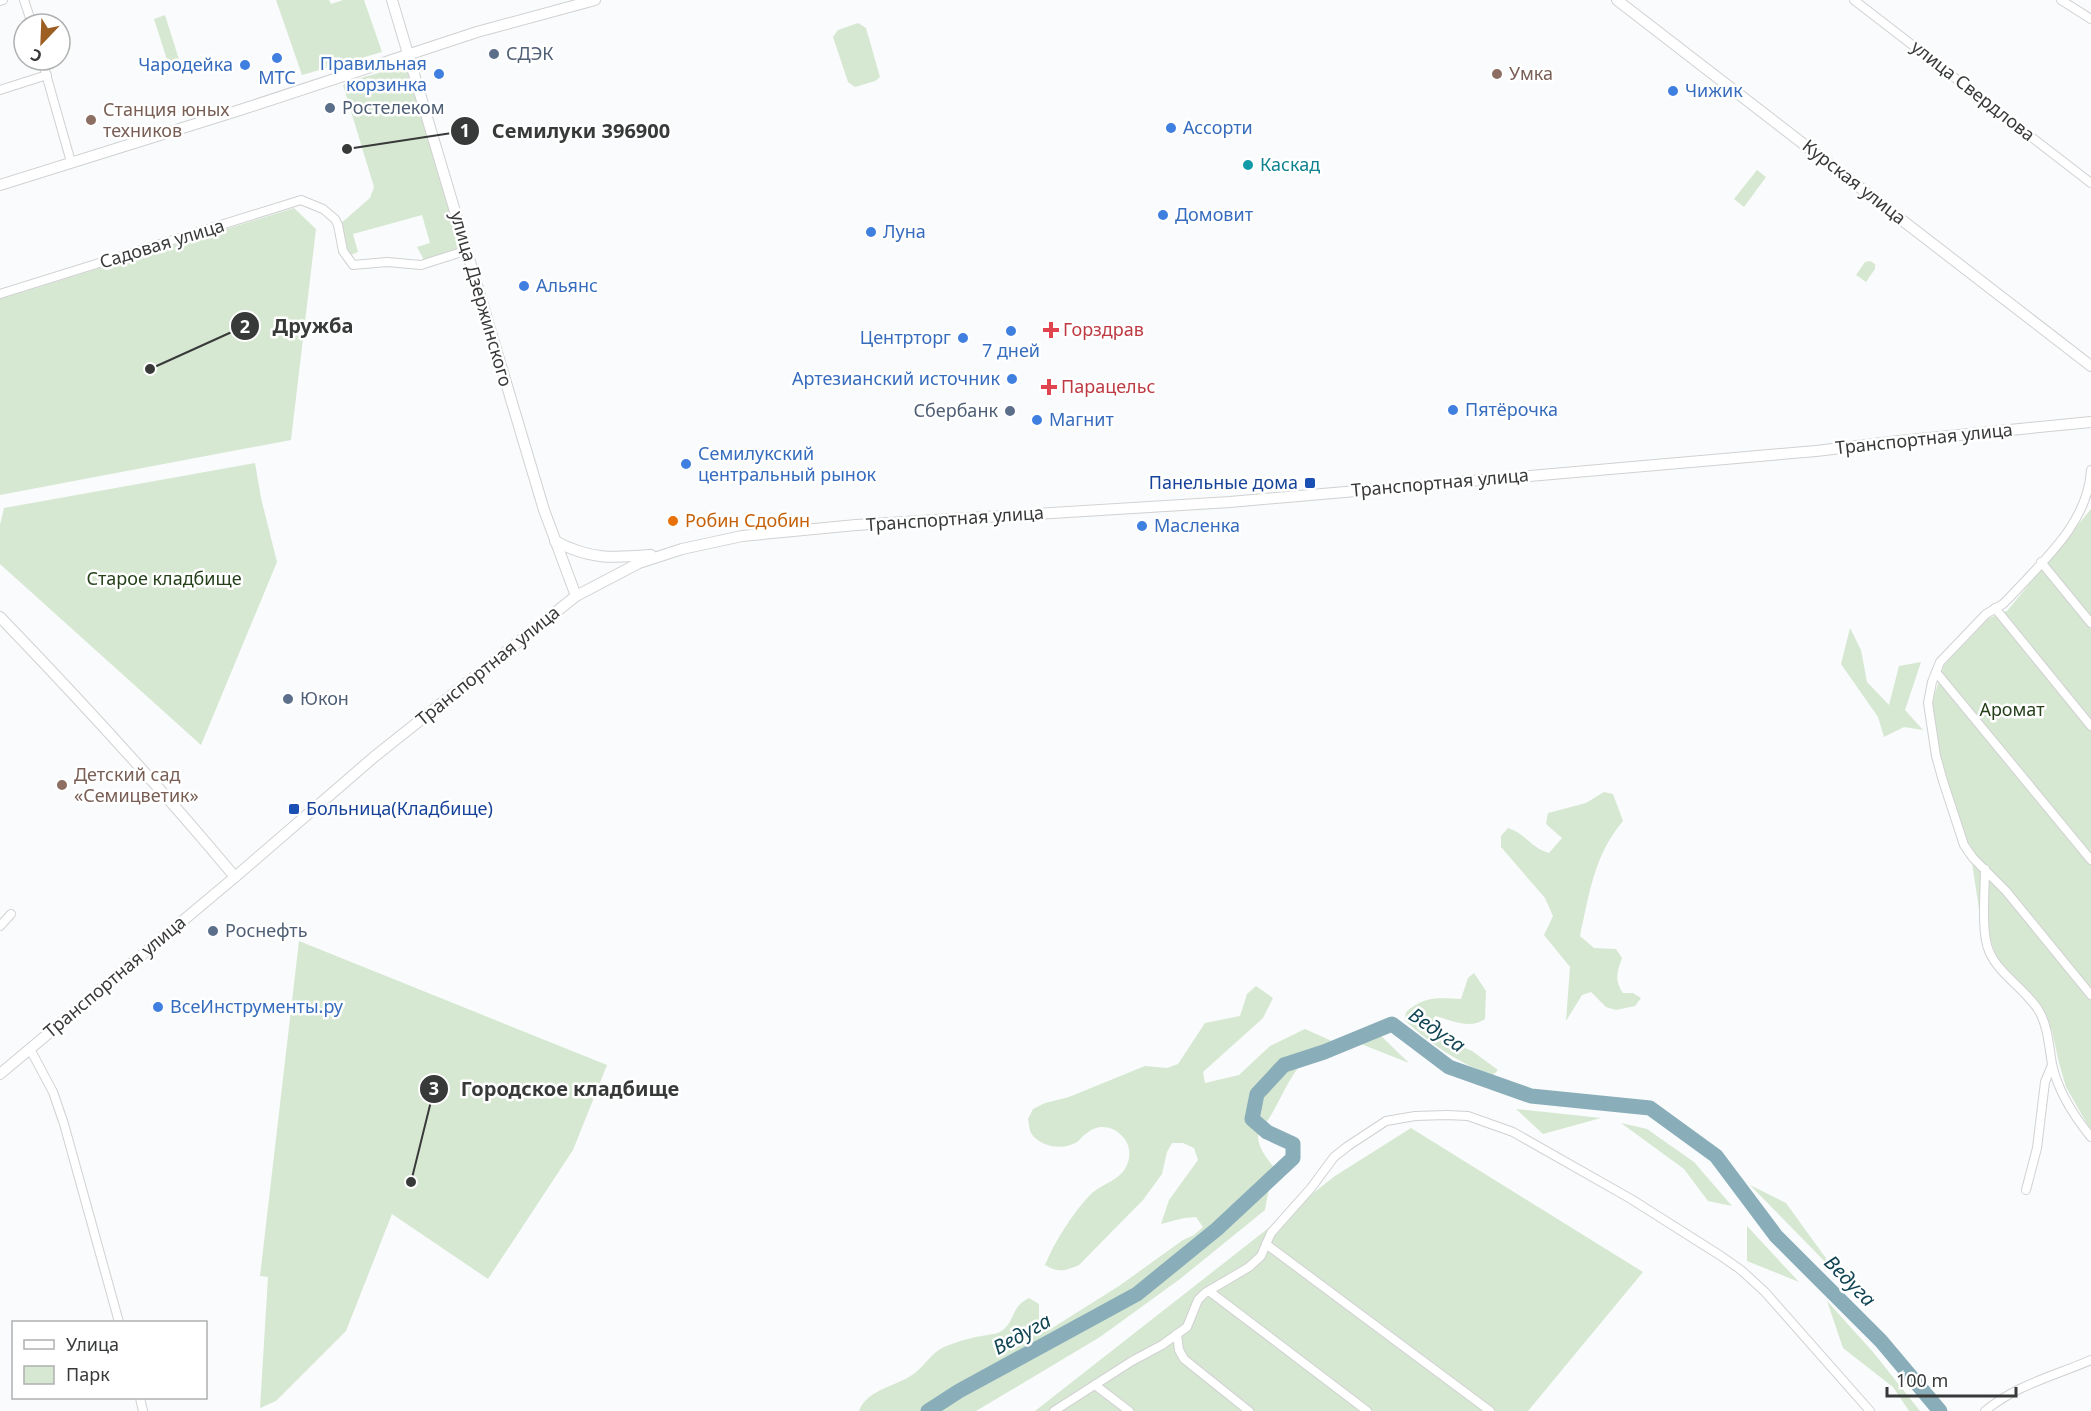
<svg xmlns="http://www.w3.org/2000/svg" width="2091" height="1411" viewBox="0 0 2091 1411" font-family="'Noto Sans',sans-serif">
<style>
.green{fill:#d7e8d2}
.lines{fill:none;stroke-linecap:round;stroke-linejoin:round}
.river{stroke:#89adb9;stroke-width:15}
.street-casing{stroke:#d0d1d2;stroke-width:10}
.secondary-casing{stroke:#d0d1d2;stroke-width:12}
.street{stroke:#fff;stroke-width:8}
.secondary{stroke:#fff;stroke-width:10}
.service-dot{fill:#5c6f8a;stroke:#fff;stroke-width:2}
.shop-dot{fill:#3f7fe0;stroke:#fff;stroke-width:2}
.education-dot{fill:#8d6e63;stroke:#fff;stroke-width:2}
.culture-dot{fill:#0f9aa8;stroke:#fff;stroke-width:2}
.health-dot{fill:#e0444e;stroke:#fff;stroke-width:2}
.transit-dot{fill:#1a4fb4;stroke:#fff;stroke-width:2}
.food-dot{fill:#e8710a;stroke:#fff;stroke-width:2}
.labels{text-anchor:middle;stroke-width:5;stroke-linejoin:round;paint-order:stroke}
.service-label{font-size:18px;fill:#4e5e75;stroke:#fff;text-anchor:start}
.shop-label{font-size:18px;fill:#366cbe;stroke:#fff;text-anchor:start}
.education-label{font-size:18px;fill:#785e54;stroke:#fff;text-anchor:start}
.street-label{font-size:18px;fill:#383939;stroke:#fff}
.culture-label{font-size:18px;fill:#0d838f;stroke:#fff;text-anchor:start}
.health-label{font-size:18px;fill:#be3a42;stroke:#fff;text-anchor:start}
.transit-label{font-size:18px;fill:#164399;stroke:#fff;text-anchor:end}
.food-label{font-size:18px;fill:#c56008;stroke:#fff;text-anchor:start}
.park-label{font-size:18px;fill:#24411a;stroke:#fff}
.water-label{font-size:20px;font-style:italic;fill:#114553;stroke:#fff}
.leader{fill:none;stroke:#383939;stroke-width:2}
.callout-dot{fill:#383939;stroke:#fff;stroke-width:2}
.mark-label{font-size:18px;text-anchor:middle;font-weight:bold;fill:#fff}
.callout-label{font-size:20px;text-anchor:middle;font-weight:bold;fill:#383939;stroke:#fff;stroke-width:5;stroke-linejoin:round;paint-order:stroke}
</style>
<rect width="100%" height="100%" fill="#f9fbfc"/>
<g class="green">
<polygon points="276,0 329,0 331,4 343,0 364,0 382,52 302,75"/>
<polygon points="165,15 182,69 171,72 154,19"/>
<polygon points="858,23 866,28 880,77 875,81 855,87 848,82 833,37 838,30"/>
<polygon points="396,68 405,69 411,75 460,244 457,252 425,262 417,247 430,243 422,215 353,234 358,252 351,255 345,252 339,225 370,198 374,187 343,85 350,81"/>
<polygon points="1757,170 1766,177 1744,207 1734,199"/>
<polygon points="294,208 316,229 291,440 0,495 0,299"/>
<polygon points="1870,261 1875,264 1875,269 1866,282 1856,275 1865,262"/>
<polygon points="255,463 261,498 277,562 201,745 0,564 0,525 4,508"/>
<polygon points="2091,509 2091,1131 2066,1087 2059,1063 2052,1031 2042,1010 1999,963 1979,909 1972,863 1946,783 1931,706 1944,665 1989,618 2007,611"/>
<polygon points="1850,628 1861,650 1867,682 1889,705 1899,666 1921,662 1905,710 1923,730 1904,727 1884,737 1878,717 1841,664"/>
<path d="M1604,792L1613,794L1623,821C1594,855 1589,895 1580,936L1594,948L1616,949L1622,958C1617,972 1614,980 1623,993H1633L1641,998L1635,1006L1616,1010L1606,1007L1591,992L1582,995L1566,1021L1570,967L1544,935L1553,916L1545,898L1501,847V836L1508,828C1525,833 1532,849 1549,853L1562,838L1546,824L1548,813L1586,803Z"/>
<polygon points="299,941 607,1065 573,1150 488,1279 392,1214 346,1331 276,1401 260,1408 268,1277 260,1276"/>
<path d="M1474,973L1486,991L1485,1019C1470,1030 1451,1020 1435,1016L1431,1029L1440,1038L1472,1051L1498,1070L1493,1075C1463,1066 1427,1042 1405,1020L1406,1012C1425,996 1437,998 1461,999L1468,978Z"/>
<path d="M1256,986L1273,998L1263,1018L1203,1072L1205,1083L1239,1075L1270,1046L1305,1029L1334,1042C1298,1051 1287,1089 1270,1117C1266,1124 1258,1129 1258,1137C1259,1149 1266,1157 1273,1166L1265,1210L1180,1279L1100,1337L976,1411H859C867,1389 898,1386 915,1373C924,1366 932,1353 942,1348C955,1342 973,1337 987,1335C991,1334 996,1334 1000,1332C1016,1323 1009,1308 1029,1298L1039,1304V1327L1049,1330L1119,1286L1183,1240L1194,1235L1203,1227L1196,1217L1184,1218L1161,1224L1169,1200L1198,1160L1194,1148L1183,1143H1172L1167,1152L1162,1174L1143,1200L1079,1265C1065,1271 1058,1273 1045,1265C1055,1241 1072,1214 1090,1195C1101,1184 1119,1181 1126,1167C1132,1156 1130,1142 1120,1134C1110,1125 1097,1125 1087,1133C1083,1135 1080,1140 1077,1142C1063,1151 1040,1147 1031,1133C1029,1129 1029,1123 1028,1119L1033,1109L1045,1103L1069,1097L1145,1066L1167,1068L1178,1064L1205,1023L1240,1016L1247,994Z"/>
<polygon points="1380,1035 1409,1063 1361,1044"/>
<polygon points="1516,1109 1601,1118 1543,1134"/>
<polygon points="1621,1123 1647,1129 1694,1162 1732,1206 1708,1201 1684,1169"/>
<polygon points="1411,1128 1643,1272 1528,1411 1035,1411 1335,1176"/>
<polygon points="1750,1185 1786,1203 1838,1275"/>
<polygon points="1747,1226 1799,1282 1747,1261"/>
<polygon points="1827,1301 1873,1352 1920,1411 1909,1411 1893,1387 1843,1348"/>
</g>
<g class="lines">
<polyline class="river" points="928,1411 959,1391 1137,1294 1217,1229 1293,1158 1293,1144 1267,1132 1252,1119 1257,1094 1284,1065 1324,1052 1392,1024 1449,1067 1531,1096 1650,1108 1716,1156 1776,1236 1881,1341 1940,1411"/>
<defs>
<g id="street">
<polyline points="24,0 32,24"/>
<polyline points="1854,0 2091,183"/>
<polyline points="2061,0 2091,19"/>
<polyline points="0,1 3,0"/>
<polyline points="42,60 71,162"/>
<polyline points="0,90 47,75"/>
<polyline points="0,294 301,200 323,209 335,219 338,225 343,251 353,265 387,262 421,265 468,250"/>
<path d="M2091,470C2088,523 2043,561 2010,597L2003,604L1986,614L1940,662L1932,682L1928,703L1936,756L1943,781L1964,845L1973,858L2006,891L2091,995"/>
<polyline points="2041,562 2091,623"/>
<polyline points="1995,608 2091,726"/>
<polyline points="1936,672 2091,860"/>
<path d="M1985,869C1985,890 1981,933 1989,951C1999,975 2026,989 2039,1011C2048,1026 2049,1047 2052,1064C2058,1092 2073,1115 2091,1137"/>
<polyline points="0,926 11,914"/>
<polyline points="30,1049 53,1092 64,1124 119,1322"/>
<polyline points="2026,1190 2037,1148 2045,1082 2052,1065"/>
<polyline points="1266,1244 1490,1411"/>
<polyline points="1209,1291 1367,1411"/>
<polyline points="1177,1334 1179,1350 1184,1359 1249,1411"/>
<polyline points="1095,1385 1129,1411"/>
<polyline points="140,1398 143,1411"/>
<polyline points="1054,1411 1132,1361 1162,1345 1187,1327 1198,1300 1205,1293 1249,1267 1261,1256 1271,1233 1311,1188 1334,1157 1348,1146 1386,1121 1415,1116 1447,1115 1468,1116 1513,1132 1631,1199 1721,1256 1741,1270 1765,1292 1870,1411"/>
<path d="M1985,1411C2016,1385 2054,1376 2091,1360"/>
</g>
<g id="secondary">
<polyline points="392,0 544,510 576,596"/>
<polyline points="1617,0 2091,366"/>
<polyline points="0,185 240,110 477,32 595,0"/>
<path d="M555,541C590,560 613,558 651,555"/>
<path d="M0,617C81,701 160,787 235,877"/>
<polyline points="0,1074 235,877 374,757 576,596 639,563 682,549 742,536 856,525 1230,502 1816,451 1899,441 2091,422"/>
</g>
</defs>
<use href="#street" class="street-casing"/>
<use href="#secondary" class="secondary-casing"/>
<use href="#street" class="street"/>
<use href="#secondary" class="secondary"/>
</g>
<g class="service-dot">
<circle cx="494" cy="54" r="6"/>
<circle cx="330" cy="108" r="6"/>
<circle cx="1010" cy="411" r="6"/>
<circle cx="288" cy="699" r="6"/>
<circle cx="213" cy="931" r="6"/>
</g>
<g class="shop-dot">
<circle cx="277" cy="58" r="6"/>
<circle cx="245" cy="65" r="6"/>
<circle cx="439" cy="74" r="6"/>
<circle cx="1673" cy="91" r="6"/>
<circle cx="1171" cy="128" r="6"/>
<circle cx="1163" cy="215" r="6"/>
<circle cx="871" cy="232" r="6"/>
<circle cx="524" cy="286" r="6"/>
<circle cx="1011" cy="331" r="6"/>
<circle cx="963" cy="338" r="6"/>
<circle cx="1012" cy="379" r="6"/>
<circle cx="1453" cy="410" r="6"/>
<circle cx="1037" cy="420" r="6"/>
<circle cx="686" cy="464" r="6"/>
<circle cx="1142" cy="526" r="6"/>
<circle cx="158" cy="1007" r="6"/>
</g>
<g class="education-dot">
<circle cx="1497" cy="74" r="6"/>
<circle cx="91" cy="120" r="6"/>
<circle cx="62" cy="785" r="6"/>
</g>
<circle class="culture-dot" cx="1248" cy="165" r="6"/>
<g class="health-dot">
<path d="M1048 321h6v6h6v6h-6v6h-6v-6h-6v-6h6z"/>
<path d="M1046 378h6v6h6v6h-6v6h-6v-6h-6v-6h6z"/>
</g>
<g class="transit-dot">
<rect x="1304" y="477" width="12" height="12" rx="3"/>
<rect x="288" y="803" width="12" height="12" rx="3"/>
</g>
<circle class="food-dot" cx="673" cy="521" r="6"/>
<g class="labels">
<g class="service-label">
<text x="506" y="60">СДЭК</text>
<text x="342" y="114">Ростелеком</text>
<text x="998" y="417" text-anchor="end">Сбербанк</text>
<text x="300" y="705">Юкон</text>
<text x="225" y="937">Роснефть</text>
</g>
<g class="shop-label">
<text x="427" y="70" text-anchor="end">Правильная<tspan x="427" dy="21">корзинка</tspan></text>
<text x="233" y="71" text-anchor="end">Чародейка</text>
<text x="277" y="84" text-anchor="middle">МТС</text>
<text x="1685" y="97">Чижик</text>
<text x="1183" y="134">Ассорти</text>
<text x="1175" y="221">Домовит</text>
<text x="883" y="238">Луна</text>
<text x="536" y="292">Альянс</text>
<text x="951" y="344" text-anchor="end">Центрторг</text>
<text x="1011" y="357" text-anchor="middle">7 дней</text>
<text x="1000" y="385" text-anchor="end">Артезианский источник</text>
<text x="1465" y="416">Пятёрочка</text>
<text x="1049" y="426">Магнит</text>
<text x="698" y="460">Семилукский<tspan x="698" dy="21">центральный рынок</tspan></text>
<text x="1154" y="532">Масленка</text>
<text x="170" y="1013">ВсеИнструменты.ру</text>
</g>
<g class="education-label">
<text x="1509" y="80">Умка</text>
<text x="103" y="116">Станция юных<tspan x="103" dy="21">техников</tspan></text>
<text x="74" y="781">Детский сад<tspan x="74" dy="21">«Семицветик»</tspan></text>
</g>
<g class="street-label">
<text transform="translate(1973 91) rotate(38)" y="6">улица Свердлова</text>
<text transform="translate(1854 182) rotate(38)" y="6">Курская улица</text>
<text transform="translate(162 244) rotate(-17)" y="6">Садовая улица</text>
<text transform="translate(481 299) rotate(74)" y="6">улица Дзержинского</text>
<text transform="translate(1924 439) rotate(-6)" y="6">Транспортная улица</text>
<text transform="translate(1440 483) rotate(-5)" y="6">Транспортная улица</text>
<text transform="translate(955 519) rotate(-4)" y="6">Транспортная улица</text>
<text transform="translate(488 666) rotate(-39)" y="6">Транспортная улица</text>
<text transform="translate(115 977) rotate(-40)" y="6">Транспортная улица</text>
</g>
<g class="culture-label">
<text x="1260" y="171">Каскад</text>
</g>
<g class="health-label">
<text x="1063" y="336">Горздрав</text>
<text x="1061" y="393">Парацельс</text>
</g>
<g class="transit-label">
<text x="1298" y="489">Панельные дома</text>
<text x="306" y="815" text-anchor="start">Больница(Кладбище)</text>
</g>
<g class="food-label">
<text x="685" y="527">Робин Сдобин</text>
</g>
<g class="park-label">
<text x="164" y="585">Старое кладбище</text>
<text x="2012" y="716">Аромат</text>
</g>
<g class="water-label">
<text transform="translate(1437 1030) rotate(34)" y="7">Ведуга</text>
<text transform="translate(1850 1281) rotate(45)" y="7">Ведуга</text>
<text transform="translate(1022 1334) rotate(-29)" y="7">Ведуга</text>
</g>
</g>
<path class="leader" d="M347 149L465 131M150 369L245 326M411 1182L434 1089"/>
<g class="callout-dot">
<circle cx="347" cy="149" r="6"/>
<circle cx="150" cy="369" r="6"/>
<circle cx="411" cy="1182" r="6"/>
<circle cx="465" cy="131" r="15"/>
<circle cx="245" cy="326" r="15"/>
<circle cx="434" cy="1089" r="15"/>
</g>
<g class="mark-label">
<text x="465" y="137">1</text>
<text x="245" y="333">2</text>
<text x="434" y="1095">3</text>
</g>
<g class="callout-label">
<text x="581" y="138">Семилуки 396900</text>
<text x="313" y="333">Дружба</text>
<text x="570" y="1096">Городское кладбище</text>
</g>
<rect x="12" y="1321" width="195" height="78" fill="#ffffff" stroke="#afb0b0" stroke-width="1.5"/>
<rect x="24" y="1340" width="30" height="9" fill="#ffffff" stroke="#afb0b0" stroke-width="1.5"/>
<text x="66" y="1351" font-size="18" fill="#383939">Улица</text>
<rect x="24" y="1366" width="30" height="18" fill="#d7e8d2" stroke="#afb0b0" stroke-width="1.5"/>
<text x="66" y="1381" font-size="18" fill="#383939">Парк</text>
<g transform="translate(42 42) rotate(203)"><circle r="28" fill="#ffffff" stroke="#afb0b0" stroke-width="1.5"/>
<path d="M0-4.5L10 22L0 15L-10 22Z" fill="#9c5e23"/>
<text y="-9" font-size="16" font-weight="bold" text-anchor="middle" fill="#383939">С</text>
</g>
<path d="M1887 1387v9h129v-9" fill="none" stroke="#383939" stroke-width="3"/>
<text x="1896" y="1387" font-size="18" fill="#383939" stroke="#ffffff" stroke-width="4.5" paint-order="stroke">100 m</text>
</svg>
